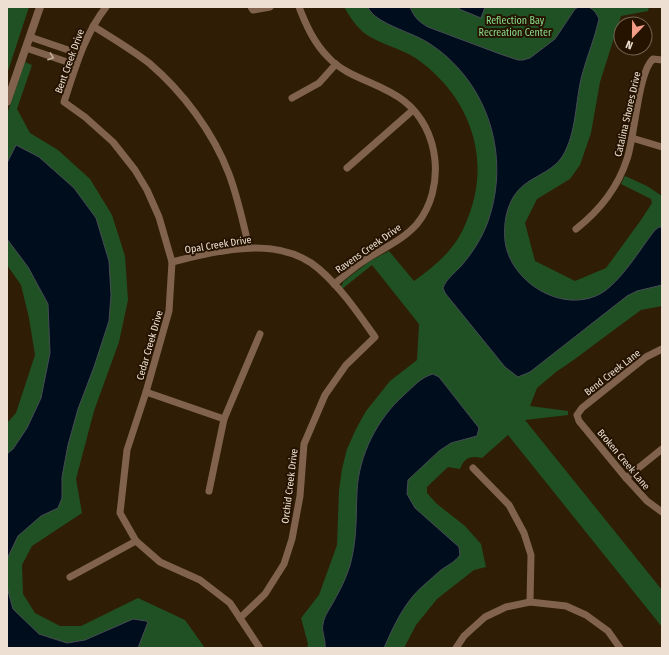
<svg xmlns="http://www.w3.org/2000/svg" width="669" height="655" viewBox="0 0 669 655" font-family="'Fira Sans Condensed',sans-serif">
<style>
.green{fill:#205124}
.water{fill:#000d1d;stroke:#474c53}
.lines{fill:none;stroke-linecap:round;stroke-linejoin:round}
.minor{stroke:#80624d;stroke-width:7}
.tertiary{stroke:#80624d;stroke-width:8}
.oneway{stroke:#c1ae9d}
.labels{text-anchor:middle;stroke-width:4;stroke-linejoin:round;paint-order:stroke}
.park-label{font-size:10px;fill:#89dd8b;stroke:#251300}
.street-label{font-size:10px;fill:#ede0d2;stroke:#251300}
</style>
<rect width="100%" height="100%" fill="#2f1d05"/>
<g class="green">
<polygon points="7,7 29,7 7,74"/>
<path d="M344,7H649L648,11L621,16L600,82L591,133L580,165L570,179L537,199L525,223L535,261L575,281L606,268L641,220L652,203L651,199L621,184L625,176L647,186L662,196V306L641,310L607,335L575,359L556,372L537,388L530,406L568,411V415L525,420L662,590V627L508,435L482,458C470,455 464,458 460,469L448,467L427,487V493L437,504L465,526L481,544L486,567L474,570L437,599L416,625L404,648H307L308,644L301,618L319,595L337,545L339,490L342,469L347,449L356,429L366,411L390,381L417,360L419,324L372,265L342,289L341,286L344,281L370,261L389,251L414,281C428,271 441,261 452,247C460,237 465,226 469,215C491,157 469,98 421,62C405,49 384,46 367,35C357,28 350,17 344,7Z"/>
<polygon points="25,62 32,65 17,109 30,133 58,150 90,179 112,215 125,256 128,300 119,342 94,411 76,479 82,513 32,546 22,565 23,594 35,613 60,626 81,626 138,598 185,620 205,648 7,648 7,423 16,413 35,355 29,318 21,285 7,265 7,114"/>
</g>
<g class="water">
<path d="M367,7H410C414,17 419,22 428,27L500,54L518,60H523L530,58L555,39L575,9C586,2 595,9 599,19C595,38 587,56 582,75C575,101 577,133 562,157C554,169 540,174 528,182C508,195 503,219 505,241C510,282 562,314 600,294C621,282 640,249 655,230L659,227H662V285L637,291L627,296L530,372L518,377L505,367L445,293L443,288C446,279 455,273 462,265C474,251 485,233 490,215C510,150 485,78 427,42C412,33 387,26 375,16C372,14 370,10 367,7Z"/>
<polygon points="460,7 485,7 481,18 459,9"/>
<polygon points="16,145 39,157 74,188 96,218 109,261 111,295 109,321 94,367 78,409 68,445 62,477 62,498 58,508 41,516 18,536 7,559 7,454 13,449 27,428 41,398 50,353 48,304 28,267 7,239 7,163"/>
<path d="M433,374L439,377L479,428L477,436L451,443L439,451L408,480L407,494L415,508L459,547L460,555C455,562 448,565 441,570C435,575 430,580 424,585C405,601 394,625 384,648H325C326,640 321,630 323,624C324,615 332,606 336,597C342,587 350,569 352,557C357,535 356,513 357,491C359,455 377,419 404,395C413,387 421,377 433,374Z"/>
<polygon points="7,587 13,609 39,634 67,643 85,640 133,619 146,621 148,622 138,648 7,648"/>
</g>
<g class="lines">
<g class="minor">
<path d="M106,7C84,35 75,69 64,102L85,117L113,142L135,170L147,190L159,217L172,262L169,311L146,392L127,450L120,513L136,541L160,562L200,580L230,603L259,647"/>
<polyline points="251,7 253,10 270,7"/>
<path d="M299,7C306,25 314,43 328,57C348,79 380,82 404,101C440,129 446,188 417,224C403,240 382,249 365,260C354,267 344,276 334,284"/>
<path d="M93,26C112,38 131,49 149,63C183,92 213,132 229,174C238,198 243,223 249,247"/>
<polyline points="30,37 80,54"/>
<polyline points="26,48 76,65"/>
<polyline points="292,98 319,83 336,64"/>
<polyline points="632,138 662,147"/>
<polyline points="347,168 413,110"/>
<path d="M576,229C599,211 618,187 627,159C635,136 638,72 653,59L662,60"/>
<path d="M172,262C217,251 279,234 319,269C341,288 358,313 375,337L346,365L325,395L304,444L300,496L292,539L284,564L265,594L240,618"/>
<polyline points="662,349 646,357 582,408 577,415 579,421 626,478 647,501 662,512"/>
<polyline points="146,392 224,419"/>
<polyline points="473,468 509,505 524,533 531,555 530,602"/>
<polyline points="626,478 662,449"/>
<polyline points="209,491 224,419 260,334"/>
<polyline points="70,577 136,541"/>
<polyline points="456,648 464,636 485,617 506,607 530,602 566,606 586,615 608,631 620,648"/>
</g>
<polyline class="tertiary" points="7,102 40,7"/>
</g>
<defs><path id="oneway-chevron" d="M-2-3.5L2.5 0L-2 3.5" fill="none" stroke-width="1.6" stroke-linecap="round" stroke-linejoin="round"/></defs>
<use class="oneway" href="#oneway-chevron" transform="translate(51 57) rotate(19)"/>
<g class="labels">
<g class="park-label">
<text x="515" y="24">Reflection Bay<tspan x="515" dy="12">Recreation Center</tspan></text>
</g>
<g class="street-label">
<text transform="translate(69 61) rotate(-70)" y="4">Bent Creek Drive</text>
<text transform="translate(627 114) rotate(-77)" y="4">Catalina Shores Drive</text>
<text transform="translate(218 244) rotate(-9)" y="4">Opal Creek Drive</text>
<text transform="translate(368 248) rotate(-35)" y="4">Ravens Creek Drive</text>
<text transform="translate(149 345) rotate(-74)" y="4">Cedar Creek Drive</text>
<text transform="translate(612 372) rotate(-38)" y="4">Bend Creek Lane</text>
<text transform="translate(624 459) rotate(50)" y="4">Broken Creek Lane</text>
<text transform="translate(289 486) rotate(-83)" y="4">Orchid Creek Drive</text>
</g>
</g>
<rect width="669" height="655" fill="none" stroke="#ede0d2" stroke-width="16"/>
<g transform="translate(633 36) rotate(202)"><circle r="19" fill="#251300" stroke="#756554"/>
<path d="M0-3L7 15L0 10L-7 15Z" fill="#f49e8a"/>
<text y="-6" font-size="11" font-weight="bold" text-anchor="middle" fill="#ede0d2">N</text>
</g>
</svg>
